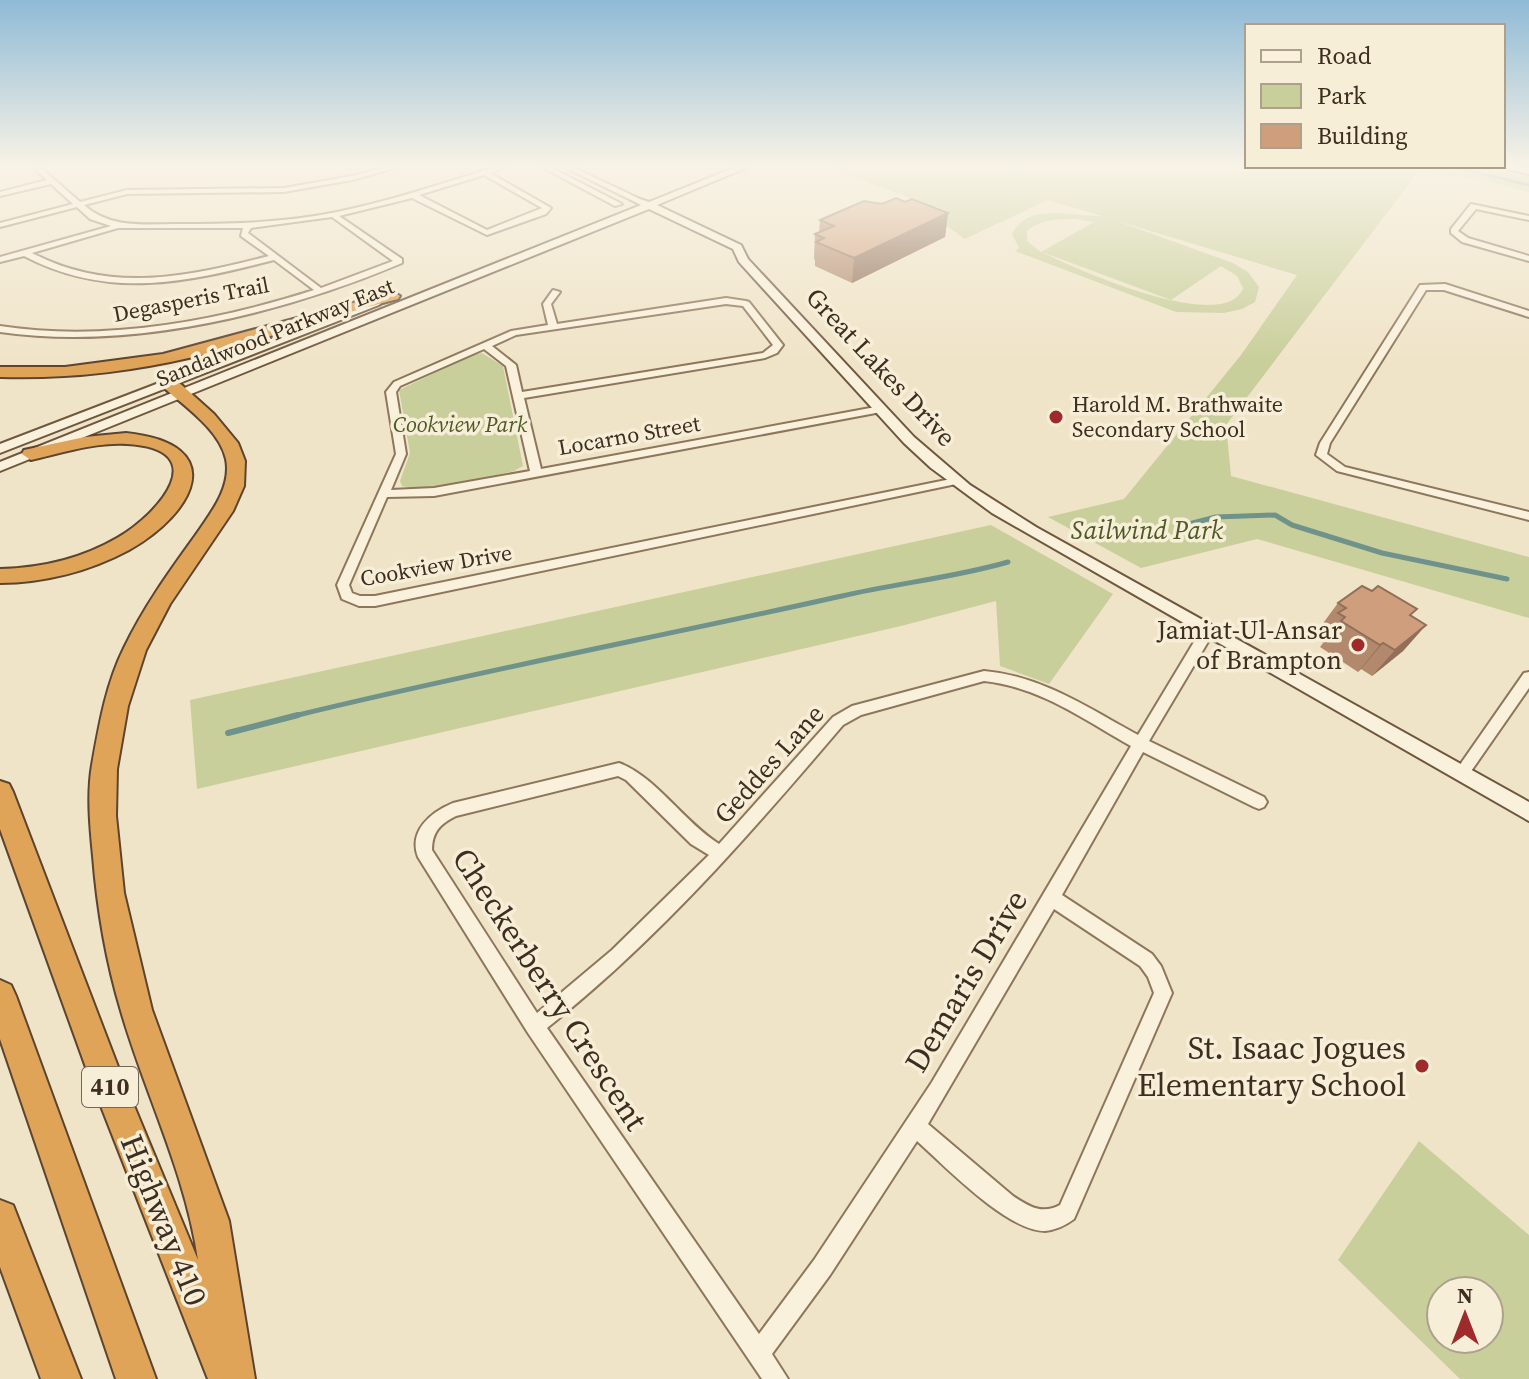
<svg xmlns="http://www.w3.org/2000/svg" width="1529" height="1379" viewBox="0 0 1529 1379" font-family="'Source Serif 4',serif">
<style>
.green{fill:#c9cf9b;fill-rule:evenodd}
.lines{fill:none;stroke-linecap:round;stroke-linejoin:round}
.stream-far2{stroke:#6f938a;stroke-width:3}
.stream-far1{stroke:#6f938a;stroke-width:5}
.stream{stroke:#6f938a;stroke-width:6}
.street-casing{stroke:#8d765c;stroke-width:4}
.secondary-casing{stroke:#6f573f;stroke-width:4}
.highway-casing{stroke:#5b4430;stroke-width:4}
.street{fill:#faf1dc;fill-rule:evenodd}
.secondary{fill:#faf1dc;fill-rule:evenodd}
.highway{fill:#e0a458;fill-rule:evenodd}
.wall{fill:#b2896c}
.shaded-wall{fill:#916f58}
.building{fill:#cf9f7d;stroke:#916f58;stroke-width:2}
.poi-dot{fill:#9e2a2b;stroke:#f7eed8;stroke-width:3}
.labels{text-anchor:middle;stroke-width:7;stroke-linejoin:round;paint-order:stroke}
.far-street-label{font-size:22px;fill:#3d2e20;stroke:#f7eed8}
.far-poi-label{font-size:22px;fill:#3d2e20;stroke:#f7eed8;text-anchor:start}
.far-park-label{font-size:22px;font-style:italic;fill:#4d5a26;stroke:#f7eed8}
.shield{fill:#f7eed8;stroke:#756857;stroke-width:2}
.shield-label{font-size:24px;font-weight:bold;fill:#3d2e20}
.street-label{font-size:26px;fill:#3d2e20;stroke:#f7eed8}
.park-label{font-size:26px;font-style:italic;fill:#4d5a26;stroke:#f7eed8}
.poi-label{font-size:26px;fill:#3d2e20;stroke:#f7eed8;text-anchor:end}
.near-street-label{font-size:32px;fill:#3d2e20;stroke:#f7eed8}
.near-poi-label{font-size:32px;fill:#3d2e20;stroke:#f7eed8;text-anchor:end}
</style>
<rect width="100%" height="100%" fill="#f0e4c8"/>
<g class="green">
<path d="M826,167H1496L1529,175V192L1478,179L1418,172L1226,425L1231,476L1529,557V618L1257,539L1141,568L1048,517L1124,499L1241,355L1297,275L1114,220L1233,263L1248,272L1259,287L1255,302L1242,309L1224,313L1176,312L1015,251L1019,248L1012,234C1027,201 1076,217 1102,216L1048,200L965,239L905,196ZM1075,219L1094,222L1041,252L1027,241V231C1041,219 1057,219 1075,219ZM1042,252L1171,300L1221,266L1237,276L1243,288C1226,336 1072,268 1042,252Z"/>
<path d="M482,353L503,366L523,466L514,471C487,477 426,495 402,486L400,481L410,453L399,390L472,355Z"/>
<polygon points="991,525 1113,594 1049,684 1000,666 996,601 901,626 197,789 190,700"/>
<path d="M1419,1141L1529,1235V1379H1460L1338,1260ZM1441,1291H1489V1339H1441Z"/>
</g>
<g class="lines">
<polyline class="stream-far2" points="1454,167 1529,185"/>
<g class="stream-far1">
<polyline points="1177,527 1216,517 1275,515 1292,525 1382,553 1507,579"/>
<path d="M290,717C473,672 658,637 842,596C897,583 953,578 1008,562"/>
</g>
<polyline class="stream" points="228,733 298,715"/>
<defs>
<g id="street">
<path d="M33,167H40L80,202L127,190L284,188L352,176L387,167H398L352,180L284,192L127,194L84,205C111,229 144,224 177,224C231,224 284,223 337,212C391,201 443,183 496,167H506L490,173L551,208L546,214L487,235L412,198L339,216L402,259V263C281,314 132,351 0,332V326C104,342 214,322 314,290L274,260C185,283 109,300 24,256L0,262V257L111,226L90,219L77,207L0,227V223L73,204L51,184L0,196V192L47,180ZM484,175L542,208L487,230L419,195ZM332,217L393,261L321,288L248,233L251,228ZM118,228H243L241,236L269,256C186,277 111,294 32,253Z"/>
<polygon points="542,167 550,167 622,204 615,206"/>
<polygon points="564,167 572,167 638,198 631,200"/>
<polygon points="1471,204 1529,216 1529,220 1476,209 1458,231 1468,238 1529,256 1529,261 1462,242 1451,233 1451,229"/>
<polygon points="1420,285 1445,284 1529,311 1529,317 1444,290 1426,290 1330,443 1327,454 1345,467 1529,512 1529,520 1337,471 1316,455 1320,443"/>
<path d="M553,290L560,292L551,304L557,324L726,298L746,301L749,302L783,345L777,353L765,358L524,398L541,469L881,406L886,409L881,412L434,496L387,497L349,585L352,593L360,596H375L956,478L962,481L956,484L375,606H359L342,599L337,585L396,454L386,392L394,382L511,331L548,325L543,304ZM726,304L743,306L773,345L763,353L522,392L516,365L492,346L516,335ZM484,349L506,366L530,471L434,488L391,490L406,454L396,392L400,386Z"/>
<path d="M1208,625L1215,630L1149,741L1264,797L1267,802L1264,807L1259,809L1254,807L1143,752L1062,895L1152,954L1161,966L1172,993L1074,1219C1066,1225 1056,1230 1045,1231C1007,1231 945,1166 917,1141L830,1275L772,1354L788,1379H762L528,1033L418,857C408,831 431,812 453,803L619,763C655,776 684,822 719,844L833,717L852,706L984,671C1042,676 1088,708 1138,735L1203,627ZM984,681C1040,687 1083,719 1131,746L932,1082L814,1260L759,1334L547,1028C659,939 751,833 843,725L861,715ZM618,776L626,780L691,844L709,855L612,950L537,1013L432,850C432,832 440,824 456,816ZM1054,909L1140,966L1148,977L1154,993L1060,1205C1042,1215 1028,1206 1013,1196L928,1124Z"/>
<polygon points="1529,672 1529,688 1467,777 1462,779 1457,777 1454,773 1457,769 1524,673"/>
</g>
<g id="secondary">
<polygon points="736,167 748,167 657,205 741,245 748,259 914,437 970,485 1036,527 1529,802 1529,821 992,513 931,468 904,443 739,262 733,249 649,209 0,471 0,462 641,205 631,200 631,196 649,202"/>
<polygon points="1507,167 1529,168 1529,174 1508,169"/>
<polygon points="375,300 381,303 379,305 0,453 0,444"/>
</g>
<g id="highway">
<path d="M393,292L400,296L398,299C329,316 263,341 193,357C129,372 66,379 0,377V367H65L163,354Z"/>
<path d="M169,378L175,379L214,414L238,443L245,461L244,486L233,511L170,604L146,650L128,706L117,769L116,816L124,893L152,1010L229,1221L255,1379H208L88,1073L0,829V781L9,784L13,792L120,1072L198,1260C186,1174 145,1094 121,1011C106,961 97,907 93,856C90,826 87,794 92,765C99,726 106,684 124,648C143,608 169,572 195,536C210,514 232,487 226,459C219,429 184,406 163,387L161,383Z"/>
<path d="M126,433C231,444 195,513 129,550C90,571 44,583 0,583V569C41,568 81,559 117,538C159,514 215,449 127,444C95,442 62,453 31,460L22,454L24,450L85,437Z"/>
<polygon points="0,980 11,985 16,996 156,1379 116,1379 0,1039"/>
<polygon points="0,1200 13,1205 81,1379 41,1379 0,1267"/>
</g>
</defs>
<use href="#street" class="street-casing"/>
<use href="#secondary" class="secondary-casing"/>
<use href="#highway" class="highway-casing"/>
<use href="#street" class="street"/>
<use href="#secondary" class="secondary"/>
<use href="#highway" class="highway"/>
</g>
<g class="wall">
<polygon points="905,202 948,213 945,237 852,283 815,266 815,260 814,259 815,234 819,232 820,220 882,204"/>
<polygon points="1338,603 1411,616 1426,625 1403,651 1372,676 1361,669 1358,672 1320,647 1323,643 1318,640 1323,633 1318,630"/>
</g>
<g class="shaded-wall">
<polygon points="948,213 945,237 852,283 854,258"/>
<polygon points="1426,625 1403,651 1372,676 1395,650"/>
<polygon points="1383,643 1361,669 1358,672 1380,645"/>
</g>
<g class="building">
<polygon points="896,198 905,202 912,199 948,213 854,258 816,242 824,238 815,234 834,226 820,220 864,201 882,204"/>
<polygon points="1362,586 1372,591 1378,586 1417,609 1410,615 1426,625 1395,650 1383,643 1380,645 1341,621 1345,617 1338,613 1346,608 1338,603"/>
</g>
<linearGradient id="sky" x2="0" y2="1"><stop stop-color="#8fbad6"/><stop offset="0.46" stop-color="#f8f3e6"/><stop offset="1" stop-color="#f8f3e6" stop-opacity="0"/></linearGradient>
<rect width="1529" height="360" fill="url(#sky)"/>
<g class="poi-dot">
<circle cx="1056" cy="417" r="8"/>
<circle cx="1358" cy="645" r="8"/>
<circle cx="1422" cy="1066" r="8"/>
</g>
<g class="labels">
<g class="far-street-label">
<text transform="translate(191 299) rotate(-11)" y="8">Degasperis Trail</text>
<text transform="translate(275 332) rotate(-22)" y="8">Sandalwood Parkway East</text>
<text transform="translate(629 435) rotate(-10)" y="8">Locarno Street</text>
<text transform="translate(436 565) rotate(-10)" y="8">Cookview Drive</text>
</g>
<g class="far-poi-label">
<text x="1072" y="412">Harold M. Brathwaite<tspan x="1072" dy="25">Secondary School</tspan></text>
</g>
<g class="far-park-label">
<text x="460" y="432">Cookview Park</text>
</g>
<rect class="shield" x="82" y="1067" width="56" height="40" rx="6"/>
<g class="shield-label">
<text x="110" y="1095">410</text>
</g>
<g class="street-label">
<text transform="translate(881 367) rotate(47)" y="9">Great Lakes Drive</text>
<text transform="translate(769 764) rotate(-48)" y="9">Geddes Lane</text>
</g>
<g class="park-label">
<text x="1147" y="539">Sailwind Park</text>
</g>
<g class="poi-label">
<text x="1342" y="639">Jamiat-Ul-Ansar<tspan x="1342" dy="30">of Brampton</tspan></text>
</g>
<g class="near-street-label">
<text transform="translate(966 981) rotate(-59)" y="11">Demaris Drive</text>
<text transform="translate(550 989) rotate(57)" y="11">Checkerberry Crescent</text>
<text transform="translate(164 1220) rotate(68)" y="11">Highway 410</text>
</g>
<g class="near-poi-label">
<text x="1406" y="1059">St. Isaac Jogues<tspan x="1406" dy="37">Elementary School</tspan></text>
</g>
</g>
<rect x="1245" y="24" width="260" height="144" fill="#f7eed8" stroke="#ada18e" stroke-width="2"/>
<rect x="1261" y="50" width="40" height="12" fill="#faf1dc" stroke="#ada18e" stroke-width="2"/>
<text x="1317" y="64" font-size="24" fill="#3d2e20">Road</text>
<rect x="1261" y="84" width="40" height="24" fill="#c9cf9b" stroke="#ada18e" stroke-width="2"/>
<text x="1317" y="104" font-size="24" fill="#3d2e20">Park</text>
<rect x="1261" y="124" width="40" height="24" fill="#cf9f7d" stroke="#ada18e" stroke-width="2"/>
<text x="1317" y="144" font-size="24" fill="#3d2e20">Building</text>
<g transform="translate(1465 1315)"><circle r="38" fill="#f7eed8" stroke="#ada18e" stroke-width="2"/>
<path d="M0-6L14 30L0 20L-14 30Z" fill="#9e2a2b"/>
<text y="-12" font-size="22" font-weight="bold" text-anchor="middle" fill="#3d2e20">N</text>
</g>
</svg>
